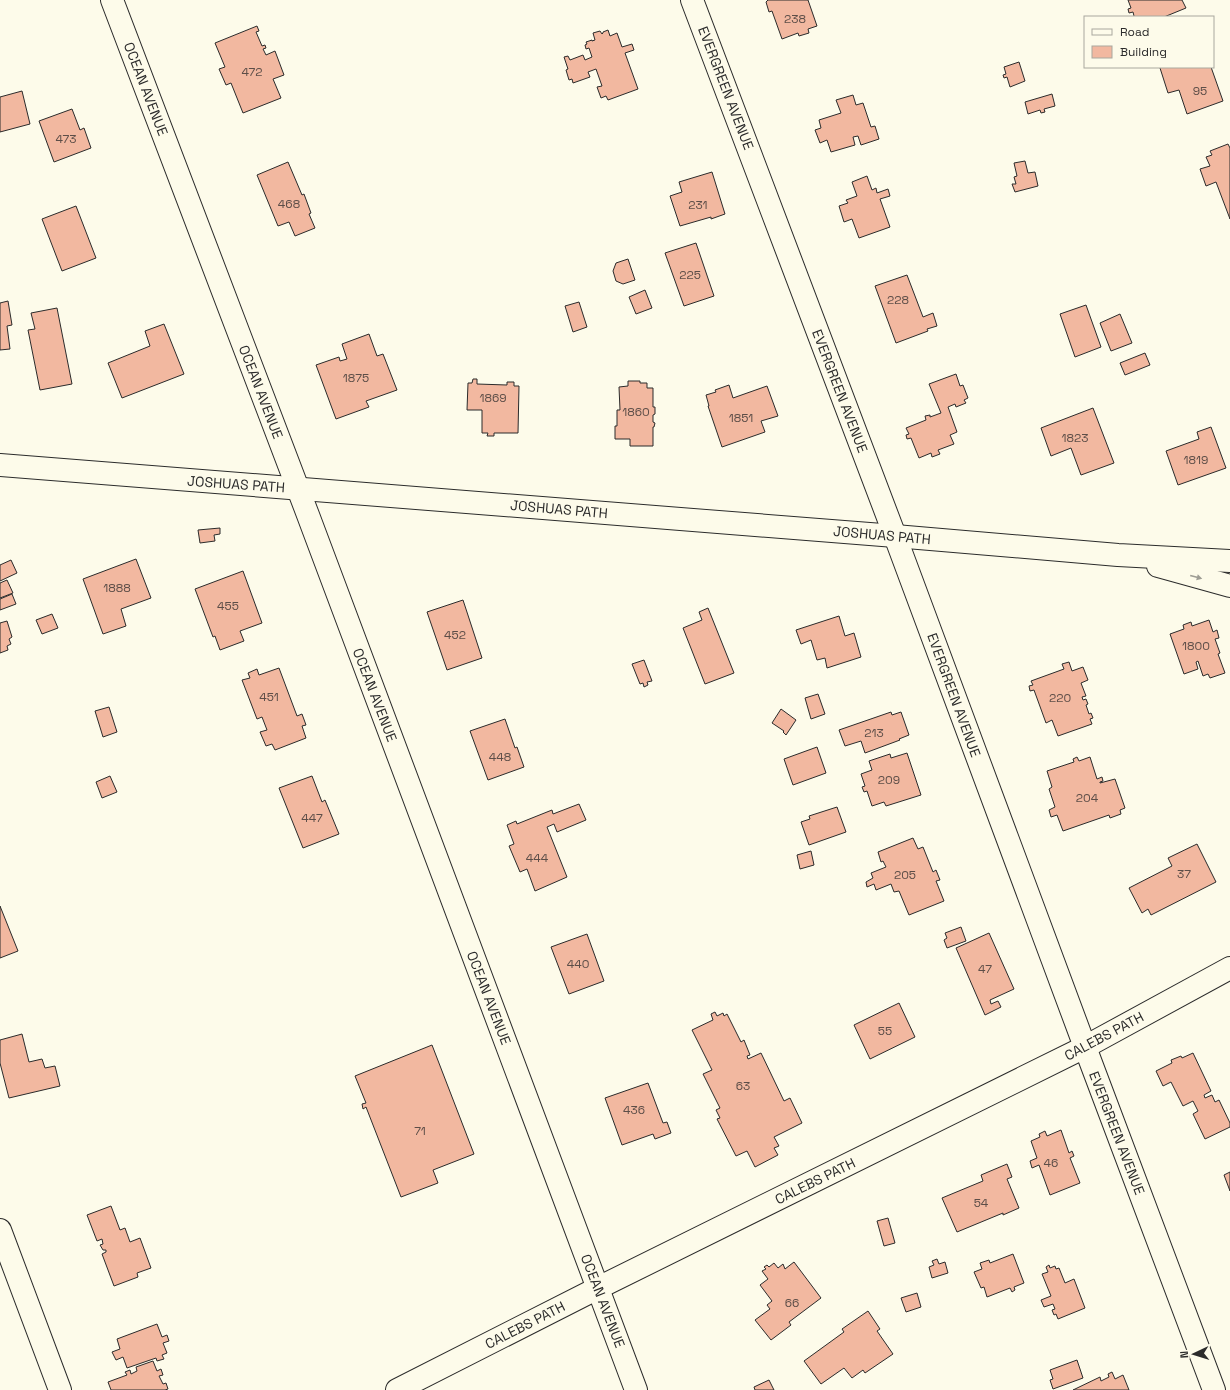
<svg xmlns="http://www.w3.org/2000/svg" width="1230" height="1390" viewBox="0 0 1230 1390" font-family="'Space Grotesk',sans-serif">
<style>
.building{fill:#f2b8a0;stroke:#2b2b2b}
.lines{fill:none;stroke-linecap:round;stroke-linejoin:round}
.minor-casing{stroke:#2b2b2b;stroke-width:24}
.tertiary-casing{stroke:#2b2b2b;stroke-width:24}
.primary-casing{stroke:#2b2b2b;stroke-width:24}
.minor{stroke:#fdfbea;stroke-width:22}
.tertiary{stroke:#fdfbea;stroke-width:22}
.primary{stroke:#fdfbea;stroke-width:22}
.oneway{fill:#9e9d94}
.labels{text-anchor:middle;stroke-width:3;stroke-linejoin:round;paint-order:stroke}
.number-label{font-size:12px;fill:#5d4e48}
.street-label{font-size:14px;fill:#2b2b2b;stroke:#fdfbea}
</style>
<rect width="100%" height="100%" fill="#fdfbea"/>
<g class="building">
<polygon points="768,0 808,0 817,26 808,29 809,33 799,36 798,33 782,39 772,11 769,12 766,2"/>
<polygon points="1128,0 1182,0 1186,8 1164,17 1133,17 1134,16 1133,12 1129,13 1128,9 1131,8"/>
<polygon points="257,26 259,31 256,32 262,46 265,45 266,48 263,49 266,55 275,51 284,75 273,79 281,98 243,113 231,83 226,85 219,69 225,67 215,43"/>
<polygon points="608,30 610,36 617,33 622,47 632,44 634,50 625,53 638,89 608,100 606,96 601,98 597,87 602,86 596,69 588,72 590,77 573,83 572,79 569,80 566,70 568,69 564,57 568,56 570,60 583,55 585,60 592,57 589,48 586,49 585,45 587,44 586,42 592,40 592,41 595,40 593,33 600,31 602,34 603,33 603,32"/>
<polygon points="1019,62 1025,81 1010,87 1007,77 1004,78 1003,75 1006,74 1004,67"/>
<polygon points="1161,67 1211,67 1223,101 1187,114 1179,90 1168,93 1160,68"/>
<polygon points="22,91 30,124 0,132 0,97"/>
<polygon points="1052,94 1055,106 1044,109 1045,112 1041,113 1040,110 1028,114 1025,102"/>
<polygon points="853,95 856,105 863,103 871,127 875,126 879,139 861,145 858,136 853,137 855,145 831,152 827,140 820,143 815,130 821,128 819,120 841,113 836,100"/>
<polygon points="72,109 80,130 84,128 91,148 54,162 39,121"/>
<polygon points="1228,144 1230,148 1230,219 1216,182 1206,186 1200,169 1210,166 1206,157 1212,155 1210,151"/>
<polygon points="1025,161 1028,173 1035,172 1038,186 1015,192 1012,184 1016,184 1014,177 1017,176 1014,163"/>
<polygon points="288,162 302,195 304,194 311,213 309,214 315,228 295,236 289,222 278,226 257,175"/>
<polygon points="712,172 725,214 711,219 711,217 680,226 670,196 682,192 679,182"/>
<polygon points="867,176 872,190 876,188 877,193 888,189 890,196 880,199 890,227 859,238 852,219 844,222 839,206 848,203 846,200 857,196 852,182"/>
<polygon points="76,206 96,258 62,271 42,219"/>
<polygon points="696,243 714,296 684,306 665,253"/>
<polygon points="628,259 635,280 623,284 616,281 613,271 616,263"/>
<polygon points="907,275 923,317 933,313 937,326 927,329 928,331 896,343 875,286"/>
<polygon points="645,290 652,308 636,314 629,297"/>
<polygon points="8,301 12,325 7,326 10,349 0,350 0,303"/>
<polygon points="579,302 587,327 573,332 565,306"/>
<polygon points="1086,305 1101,347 1075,357 1060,314"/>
<polygon points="57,308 72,384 40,390 28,330 35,329 31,313"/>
<polygon points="1120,314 1132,343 1111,351 1100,323"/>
<polygon points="164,324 184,374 122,398 108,363 150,346 145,331"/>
<polygon points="369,334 377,356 383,354 397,390 366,401 369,407 336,419 316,365 339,357 340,361 347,359 342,344"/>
<polygon points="1145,353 1150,365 1125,375 1120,363"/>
<polygon points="956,374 960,386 963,385 968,398 964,400 966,403 956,407 955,404 948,407 957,432 950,435 954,444 938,450 940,454 932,457 931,453 919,458 911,438 907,439 906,435 909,434 906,428 926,420 925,416 930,415 930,417 941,413 929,384"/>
<polygon points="473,379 477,379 477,384 507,385 507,382 514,382 514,386 519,386 518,433 494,433 494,436 487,436 488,433 482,433 482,410 467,410 468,383 472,383"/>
<polygon points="628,381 640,381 640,383 647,383 647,388 653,388 653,407 655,407 655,414 653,415 653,422 655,423 654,427 653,427 653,446 630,446 630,439 615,439 615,426 617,426 617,410 620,410 619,387 628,386"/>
<polygon points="729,385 733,398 767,386 778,416 761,421 765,432 722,447 708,406 709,406 706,395 716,392 715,390"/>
<polygon points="1093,408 1114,463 1081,475 1071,448 1051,456 1041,428"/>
<polygon points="1211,427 1226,468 1178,485 1166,451 1199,439 1197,432"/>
<polygon points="220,528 220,534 214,535 215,541 200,543 198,530"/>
<polygon points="136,559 151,598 121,609 126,626 103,634 83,579"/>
<polygon points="11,560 17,573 0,581 0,565"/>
<polygon points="243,571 262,623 240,631 244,641 220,650 215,636 213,637 195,589"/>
<polygon points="7,580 13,593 0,598 0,583"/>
<polygon points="12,594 16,604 0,610 0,599"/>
<polygon points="463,600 482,658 447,670 427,612"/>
<polygon points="708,608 734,673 705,684 683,628 702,620 699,612"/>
<polygon points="52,614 58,628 42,634 36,620"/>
<polygon points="839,616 845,636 854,633 861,657 827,668 825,658 817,660 811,640 801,644 796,630"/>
<polygon points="1209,620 1213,632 1217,630 1219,638 1215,639 1220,653 1218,654 1225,673 1210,678 1208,674 1203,676 1198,661 1196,662 1198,669 1184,674 1170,634 1184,629 1183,625 1191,622 1192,626"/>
<polygon points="7,621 12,637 9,639 11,644 7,646 8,650 0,653 0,623"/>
<polygon points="644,660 652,681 647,682 648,685 644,687 643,683 640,684 632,664"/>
<polygon points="1069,662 1072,671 1083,667 1088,680 1081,683 1086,696 1082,697 1083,700 1086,699 1088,704 1086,705 1089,714 1091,713 1093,718 1090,719 1092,724 1058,736 1052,720 1046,723 1034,690 1030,691 1029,686 1033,685 1031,681 1064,669 1062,664"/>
<polygon points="279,668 297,716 302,714 306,725 302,726 306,738 275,750 272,744 266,746 260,732 267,730 262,717 257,719 242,680 250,678 248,673 257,669 259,675"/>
<polygon points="818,694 825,714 811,719 805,698"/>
<polygon points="109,707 117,732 103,737 95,711"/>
<polygon points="781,709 796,720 786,735 783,732 784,731 772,723"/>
<polygon points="891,712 892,715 901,712 909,735 899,739 900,740 865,753 861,741 845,746 839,730"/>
<polygon points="505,719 515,748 517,747 524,767 488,780 470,731"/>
<polygon points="817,747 826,773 793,785 784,759"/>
<polygon points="907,753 921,795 886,806 884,802 872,806 867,791 864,792 862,787 865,786 861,774 872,770 869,761 890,754 891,758"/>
<polygon points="1077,757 1079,761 1090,757 1097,779 1102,777 1103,781 1100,782 1100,783 1115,779 1125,808 1120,810 1121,814 1110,818 1109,815 1063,831 1057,815 1051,817 1049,810 1055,807 1049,789 1052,787 1047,771 1074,762 1073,759"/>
<polygon points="110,776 117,792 102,798 96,782"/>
<polygon points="312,776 322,802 325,800 339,834 303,848 279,788"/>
<polygon points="579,804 586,820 557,832 554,824 547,827 567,877 535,891 527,869 520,872 509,846 514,844 507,825 516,821 517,824 552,810 553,814"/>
<polygon points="837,807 846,832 809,845 801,822 810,819 809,816"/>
<polygon points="913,838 918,849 923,847 933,872 936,870 940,880 936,881 944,901 909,915 899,891 894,892 891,884 876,890 874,884 867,887 866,882 873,878 871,873 886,867 883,861 881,862 878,852"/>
<polygon points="1197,844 1216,882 1151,915 1148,909 1142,913 1129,888 1172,866 1168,858"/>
<polygon points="811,851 814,865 800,869 797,855"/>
<polygon points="0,906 18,951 0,958"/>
<polygon points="961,927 966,941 947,948 944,940 947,938 945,933"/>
<polygon points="989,933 1014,989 990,1000 991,1004 998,1001 1001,1007 985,1015 956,948"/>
<polygon points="587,934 604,981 569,994 551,947"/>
<polygon points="899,1003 915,1037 870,1059 854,1025"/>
<polygon points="715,1012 717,1016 723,1013 724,1016 727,1014 741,1042 744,1040 750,1055 747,1056 748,1059 761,1053 784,1101 790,1098 802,1123 774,1137 779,1146 774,1148 778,1155 755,1167 747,1151 736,1156 717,1119 720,1118 716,1110 720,1108 703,1074 712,1070 692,1030 713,1020 711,1014"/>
<polygon points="22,1034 29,1062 42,1059 45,1068 55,1066 60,1086 9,1098 0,1063 0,1040"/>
<polygon points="432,1045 474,1154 433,1170 438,1183 401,1197 366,1107 363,1109 362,1104 366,1103 355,1076"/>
<polygon points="1193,1053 1211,1091 1204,1095 1205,1098 1212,1095 1215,1102 1219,1100 1230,1123 1230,1127 1205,1139 1193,1114 1198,1111 1193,1101 1183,1106 1171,1082 1163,1086 1156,1071 1172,1063 1171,1060 1181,1056 1182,1058"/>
<polygon points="648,1083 663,1123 667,1122 671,1133 655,1139 653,1134 622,1145 605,1098"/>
<polygon points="1061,1130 1069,1153 1072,1151 1074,1156 1070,1158 1080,1183 1050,1195 1039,1165 1032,1168 1030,1161 1037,1158 1031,1141 1040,1137 1039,1134 1045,1131 1047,1136"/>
<polygon points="1007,1164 1012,1177 1007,1179 1019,1208 1003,1215 1003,1213 957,1232 942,1198 983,1181 981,1175"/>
<polygon points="1230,1172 1230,1191 1224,1175"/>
<polygon points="111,1206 120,1230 125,1228 130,1242 140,1238 151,1268 137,1273 138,1277 114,1286 102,1254 106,1252 106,1250 103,1250 100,1245 103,1244 102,1239 97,1241 87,1215"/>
<polygon points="888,1218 895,1243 884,1246 877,1221"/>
<polygon points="1013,1254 1024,1283 1014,1287 1015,1290 1012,1292 1010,1288 987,1297 984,1287 981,1288 974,1272 982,1269 980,1263 989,1260 990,1263"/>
<polygon points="937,1259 939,1264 945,1262 948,1273 932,1278 929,1267 934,1265 932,1261"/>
<polygon points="794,1262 821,1298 789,1322 791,1325 771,1340 755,1320 770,1309 767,1305 772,1301 760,1285 768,1279 762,1271 766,1269 764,1267 767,1265 769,1267 774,1263 778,1268 783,1264 785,1269"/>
<polygon points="1049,1265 1050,1268 1055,1266 1056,1269 1059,1268 1065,1283 1074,1279 1085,1308 1058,1319 1056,1314 1054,1315 1052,1310 1055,1309 1053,1304 1044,1307 1041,1300 1051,1296 1042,1274 1048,1272 1046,1267"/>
<polygon points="917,1293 921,1307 906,1312 901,1298"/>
<polygon points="868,1311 880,1329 877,1331 893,1354 865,1373 863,1370 852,1378 844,1368 821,1384 804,1361 844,1332 842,1329"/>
<polygon points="157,1324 162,1337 167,1335 169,1341 163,1343 167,1353 162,1355 164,1359 157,1361 156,1358 127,1368 123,1357 116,1360 112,1352 120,1349 117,1339"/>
<polygon points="1077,1360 1083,1378 1053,1389 1050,1380 1053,1379 1050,1370"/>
<polygon points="153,1361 157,1371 161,1369 163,1375 159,1376 163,1384 166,1383 168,1389 165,1390 111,1390 108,1382 127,1375 125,1372 130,1370 131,1374 137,1371 136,1367"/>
<polygon points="1112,1372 1115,1379 1123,1375 1129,1390 1073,1390 1100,1377 1101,1381 1109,1377 1108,1374"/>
<polygon points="769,1380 774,1390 755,1390 754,1387"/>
</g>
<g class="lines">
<defs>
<g id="minor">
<polyline points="112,0 308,515 636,1390"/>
<polyline points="692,0 895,536 1085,1047 1214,1390"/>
<polyline points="0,1230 60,1390"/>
</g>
<polyline id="tertiary" points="397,1390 598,1288 1085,1047 1230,968"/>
<g id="primary">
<polyline points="0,465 895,536 1118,555 1230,561"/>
<polyline points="1158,566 1230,586"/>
</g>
</defs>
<use href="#minor" class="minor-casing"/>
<use href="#tertiary" class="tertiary-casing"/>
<use href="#primary" class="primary-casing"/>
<use href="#minor" class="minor"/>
<use href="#tertiary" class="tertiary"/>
<use href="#primary" class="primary"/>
</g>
<defs><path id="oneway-solid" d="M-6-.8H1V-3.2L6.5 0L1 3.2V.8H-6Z"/></defs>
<use class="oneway" href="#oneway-solid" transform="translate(1196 577) rotate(15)"/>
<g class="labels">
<g class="number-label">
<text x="795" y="23">238</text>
<text x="252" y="76">472</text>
<text x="1200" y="95">95</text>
<text x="66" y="143">473</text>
<text x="289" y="208">468</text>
<text x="698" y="209">231</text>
<text x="690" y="279">225</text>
<text x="898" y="304">228</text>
<text x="356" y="382">1875</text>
<text x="493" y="402">1869</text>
<text x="636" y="416">1860</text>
<text x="741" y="422">1851</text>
<text x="1075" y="442">1823</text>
<text x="1196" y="464">1819</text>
<text x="117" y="592">1888</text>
<text x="228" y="610">455</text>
<text x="455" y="639">452</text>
<text x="1196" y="650">1800</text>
<text x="269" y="701">451</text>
<text x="1060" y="702">220</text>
<text x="874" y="737">213</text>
<text x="500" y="761">448</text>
<text x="889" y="784">209</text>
<text x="1087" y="802">204</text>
<text x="312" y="822">447</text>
<text x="537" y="862">444</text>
<text x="1184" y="878">37</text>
<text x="905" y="879">205</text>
<text x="578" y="968">440</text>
<text x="985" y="973">47</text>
<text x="885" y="1035">55</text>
<text x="743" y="1090">63</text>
<text x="634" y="1114">436</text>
<text x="420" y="1135">71</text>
<text x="1051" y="1167">46</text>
<text x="981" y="1207">54</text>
<text x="792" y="1307">66</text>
</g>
<g class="street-label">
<text transform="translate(726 88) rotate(69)" y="5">EVERGREEN AVENUE</text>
<text transform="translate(146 89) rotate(69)" y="5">OCEAN AVENUE</text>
<text transform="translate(840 391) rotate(69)" y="5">EVERGREEN AVENUE</text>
<text transform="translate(261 392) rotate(69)" y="5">OCEAN AVENUE</text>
<text transform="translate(236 484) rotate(4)" y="5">JOSHUAS PATH</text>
<text transform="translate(559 509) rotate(5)" y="5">JOSHUAS PATH</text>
<text transform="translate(882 535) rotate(5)" y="5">JOSHUAS PATH</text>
<text transform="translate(375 695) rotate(69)" y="5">OCEAN AVENUE</text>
<text transform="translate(954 695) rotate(70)" y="5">EVERGREEN AVENUE</text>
<text transform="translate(489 998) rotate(69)" y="5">OCEAN AVENUE</text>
<text transform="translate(1104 1036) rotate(-28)" y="5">CALEBS PATH</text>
<text transform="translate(1117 1133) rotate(69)" y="5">EVERGREEN AVENUE</text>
<text transform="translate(815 1181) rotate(-26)" y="5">CALEBS PATH</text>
<text transform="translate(603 1301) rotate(69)" y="5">OCEAN AVENUE</text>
<text transform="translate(525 1325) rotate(-27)" y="5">CALEBS PATH</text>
</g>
</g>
<rect x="1084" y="16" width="130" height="52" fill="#fdfbea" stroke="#a9a89e"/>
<rect x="1092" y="29" width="20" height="6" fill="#fdfbea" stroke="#a9a89e"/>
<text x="1120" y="36" font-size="12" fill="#2b2b2b">Road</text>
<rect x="1092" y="46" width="20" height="12" fill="#f2b8a0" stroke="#a9a89e"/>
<text x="1120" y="56" font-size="12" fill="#2b2b2b">Building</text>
<g transform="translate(1194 1354) rotate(266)" stroke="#fdfbea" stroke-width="3" paint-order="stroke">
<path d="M0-3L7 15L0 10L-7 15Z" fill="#2b2b2b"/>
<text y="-6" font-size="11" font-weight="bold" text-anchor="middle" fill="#2b2b2b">N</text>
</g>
</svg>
